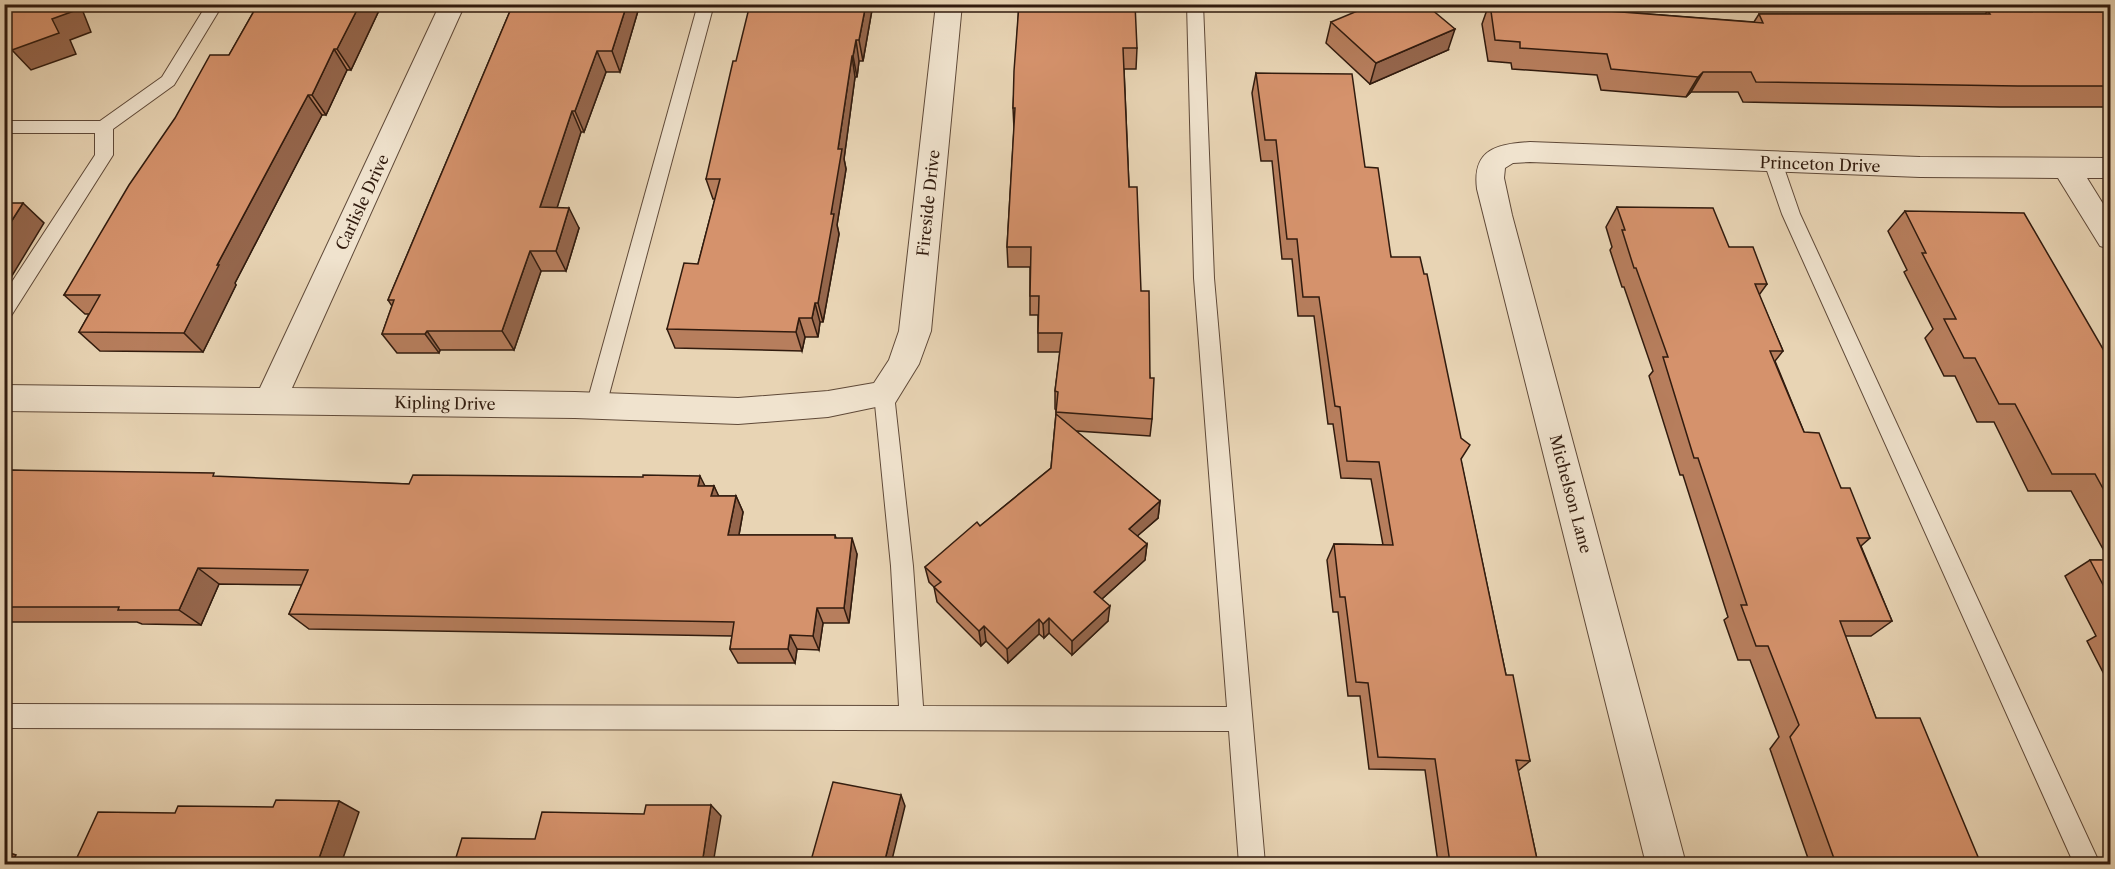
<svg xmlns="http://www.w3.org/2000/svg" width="2115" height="869" viewBox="0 0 2115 869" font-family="'Libre Caslon Text',serif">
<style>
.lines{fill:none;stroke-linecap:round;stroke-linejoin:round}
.lane-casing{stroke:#5f4938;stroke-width:2}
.street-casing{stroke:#5f4938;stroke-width:2}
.lane{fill:#f0e3ce;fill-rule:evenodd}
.street{fill:#f0e3ce;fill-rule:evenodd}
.wall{fill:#b77e5d;stroke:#311b0e;stroke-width:1.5}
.shaded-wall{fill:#95664c;stroke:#311b0e;stroke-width:1.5}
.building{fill:#d5926c;stroke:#311b0e;stroke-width:1.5}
.labels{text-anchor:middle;stroke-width:4.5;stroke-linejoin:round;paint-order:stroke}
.street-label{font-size:16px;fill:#311b0e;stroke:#f0e3ce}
</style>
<rect width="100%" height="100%" fill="#e8d4b4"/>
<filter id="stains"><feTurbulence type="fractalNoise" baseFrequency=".00333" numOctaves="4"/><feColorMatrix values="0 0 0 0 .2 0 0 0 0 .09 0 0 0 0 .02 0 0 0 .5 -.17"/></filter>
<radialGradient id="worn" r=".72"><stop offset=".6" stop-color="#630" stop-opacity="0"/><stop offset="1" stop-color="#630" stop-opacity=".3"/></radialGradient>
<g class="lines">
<defs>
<g id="lane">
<polygon points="207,4 223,4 174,85 113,129 113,155 11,316 4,318 4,294 95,155 95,133 4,133 4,121 100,121 162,77"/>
<polygon points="698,4 714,4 606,406 603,412 596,415 589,412 586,406"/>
<polygon points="1187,4 1203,4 1214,278 1265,864 1239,864 1229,731 4,728 4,704 899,706 891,566 874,394 877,388 884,386 891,388 894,394 913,566 923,706 1227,707 1194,278"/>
<polygon points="1773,156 1779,158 1782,162 1800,214 2100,864 2074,864 1782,214 1764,162 1767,158"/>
</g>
<g id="street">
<polygon points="440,4 465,4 292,388 575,392 738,398 828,391 874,383 889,360 899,331 936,4 962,4 931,331 919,364 895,403 828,417 738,424 575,418 4,411 4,385 260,388"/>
<path d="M1530,142L1920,157L2110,158V178H2087L2110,215V249L2100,246L2058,178L1920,177L1530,162L1513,163L1505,168L1504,178L1512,215L1686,864H1646L1477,189C1472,149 1497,144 1530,142Z"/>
</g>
</defs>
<use href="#lane" class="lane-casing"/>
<use href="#street" class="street-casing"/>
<use href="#lane" class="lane"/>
<use href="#street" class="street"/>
</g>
<g class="wall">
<polygon points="258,4 382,4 351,70 347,70 326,115 322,115 235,283 236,285 203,352 100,351 79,332 89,314 85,314 64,295 229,55"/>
<polygon points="513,4 640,4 620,72 606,72 584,132 581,132 557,207 579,228 566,271 541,271 514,350 440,350 439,353 397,353 382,334 392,306 388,300"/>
<polygon points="873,4 863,61 859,61 857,77 855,77 844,159 846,169 837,225 839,234 823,322 820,322 818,337 805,337 802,351 675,348 667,329 698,264 715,199 713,199 706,179"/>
<polygon points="1019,4 1137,48 1136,69 1124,69 1129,187 1150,378 1152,419 1150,436 1076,431 1160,501 1158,518 1137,536 1147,544 1145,560 1102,599 1108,621 1072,655 1049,633 1044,638 1039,634 1008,663 986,641 981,646 937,602 934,587 929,582 925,567 980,526 1051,468 1056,414 1056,410 1055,409 1055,391 1060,352 1038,352 1038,315 1030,315 1030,267 1008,267 1007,247 1014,129 1013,108"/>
<polygon points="1489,4 1570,4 1570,8 1754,22 1759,14 1985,14 1988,11 2110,13 2110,107 2000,107 1743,102 1738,92 1691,92 1686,97 1601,90 1597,75 1512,69 1511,63 1488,61 1482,24"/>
<polygon points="1331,22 1448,50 1370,84 1326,43"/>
<polygon points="1256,73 1365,167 1391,257 1461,461 1506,675 1530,761 1518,771 1538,864 1390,864 1392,862 1438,863 1425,770 1369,769 1360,696 1348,696 1338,612 1333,612 1327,560 1334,544 1383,545 1371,479 1341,478 1333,424 1328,424 1314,316 1298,316 1292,259 1282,259 1272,161 1261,161 1252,93"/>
<polygon points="1617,207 1729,247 1767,284 1759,295 1783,351 1775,361 1804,432 1841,488 1870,538 1861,546 1892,621 1871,636 1845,636 1876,718 1981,864 1810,864 1770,749 1779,737 1750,660 1738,660 1724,620 1728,617 1683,475 1680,475 1649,376 1653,371 1624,287 1622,287 1610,250 1612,247 1606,227"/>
<polygon points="1905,211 2110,361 2110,686 2087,641 2096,636 2065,576 2090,560 2109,560 2071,491 2028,491 1994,422 1977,422 1955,376 1944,376 1925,338 1933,329 1904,272 1907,270 1888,231"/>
<polygon points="4,470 409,484 714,486 718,496 736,496 743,512 739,535 835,535 836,538 857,554 849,623 823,623 819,650 797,649 795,663 738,663 730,649 732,636 309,629 289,614 302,585 219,584 201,625 142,624 137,622 4,622"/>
</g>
<g class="shaded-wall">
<polygon points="71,4 80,4 91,32 70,40 76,54 31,70 12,50"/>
<polygon points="360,4 382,4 351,70 337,49"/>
<polygon points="627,4 640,4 620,72 612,51"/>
<polygon points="866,4 873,4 863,61 859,40"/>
<polygon points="1455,29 1448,50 1370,84 1376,63"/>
<polygon points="856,40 859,61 857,77 853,56"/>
<polygon points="334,49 347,70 326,115 312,95"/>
<polygon points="597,51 606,72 584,132 575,111"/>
<polygon points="852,56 855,77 844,159 846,169 837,225 839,234 823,322 818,303 831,214 838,149"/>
<polygon points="1703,72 1691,92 1686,97 1698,77"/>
<polygon points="308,95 322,115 235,283 236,285 203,352 184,333 217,265"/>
<polygon points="572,111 581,132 551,227 540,207"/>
<polygon points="23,203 44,223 4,289 4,233"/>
<polygon points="569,208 579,228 566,271 556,251"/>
<polygon points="530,251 541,271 514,350 502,331"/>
<polygon points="815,303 820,322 818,337 812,318"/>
<polygon points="799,318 805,337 802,351 796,332"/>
<polygon points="427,331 440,350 439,353 425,334"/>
<polygon points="700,476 708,492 698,486"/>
<polygon points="714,486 722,503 711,496"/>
<polygon points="736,496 743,512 736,551 728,535"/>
<polygon points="1160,501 1158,518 1127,545 1129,529"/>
<polygon points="852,538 857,554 849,623 844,608"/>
<polygon points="1147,544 1145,560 1093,607 1094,592"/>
<polygon points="198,568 219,584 201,625 179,610"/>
<polygon points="1110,606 1108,621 1072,655 1072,641"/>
<polygon points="817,608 823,623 819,650 813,636"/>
<polygon points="1049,618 1049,633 1044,638 1043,624"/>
<polygon points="1039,619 1039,634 1008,663 1007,649"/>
<polygon points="984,626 986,641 981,646 979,631"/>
<polygon points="790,635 797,649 795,663 788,649"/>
<polygon points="901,795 905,806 891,864 884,864"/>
<polygon points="339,801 359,812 341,864 317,864"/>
<polygon points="711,805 721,816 713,864 702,864"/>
<polygon points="4,851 16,855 11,864 4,864"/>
</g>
<g class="building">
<polygon points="4,4 71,4 74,11 52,19 59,33 12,50 4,28"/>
<polygon points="258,4 360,4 337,49 334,49 312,95 308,95 217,265 219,265 184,333 79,332 100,295 64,295 129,185 175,118 210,55 229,55"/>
<polygon points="513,4 627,4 612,51 597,51 575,111 572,111 540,207 569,208 556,251 530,251 502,331 427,331 425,334 382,334 394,300 388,300"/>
<polygon points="750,4 866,4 859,40 856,40 853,56 852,56 838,149 842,149 831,214 834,214 818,303 815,303 812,318 799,318 796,332 667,329 684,263 698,264 720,179 706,179 733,61 736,61"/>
<polygon points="1019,4 1135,4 1137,48 1123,48 1129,187 1137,187 1141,291 1149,291 1150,378 1154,378 1152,419 1056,412 1058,392 1055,391 1062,333 1038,333 1039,296 1030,296 1031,247 1007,247 1015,108 1013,108 1014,71"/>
<polygon points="1374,4 1425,4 1455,29 1376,63 1331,22"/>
<polygon points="1490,4 1570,4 1570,8 1763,23 1759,14 1990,14 1988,11 2110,12 2110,86 2018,86 1756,82 1751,72 1703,72 1698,77 1611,69 1607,54 1520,48 1520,42 1495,40"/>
<polygon points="1256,73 1352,74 1365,167 1378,168 1391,257 1420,257 1424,274 1427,274 1461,438 1470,445 1461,459 1506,675 1513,675 1530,761 1516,760 1538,864 1393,864 1392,862 1450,863 1435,759 1378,757 1368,683 1356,682 1345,597 1340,597 1334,544 1393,545 1379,462 1347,461 1340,407 1335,406 1319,297 1303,297 1297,239 1287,239 1276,140 1265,140"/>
<polygon points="4,203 23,203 4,233"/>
<polygon points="1617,207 1713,208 1729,247 1753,247 1767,284 1755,284 1783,351 1770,351 1804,432 1819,433 1841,488 1850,488 1870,538 1857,538 1892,621 1840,621 1876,718 1920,718 1981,864 1836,864 1790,737 1799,725 1768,646 1756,646 1741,605 1747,605 1698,458 1694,458 1663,357 1668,357 1636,268 1634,268 1622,230 1625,230"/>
<polygon points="1905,211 2024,213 2110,361 2110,501 2095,474 2052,474 2015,404 1999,404 1975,358 1964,358 1944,319 1956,319 1922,253 1926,253"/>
<polygon points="1056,414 1160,501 1129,529 1147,544 1094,592 1110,606 1072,641 1049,618 1043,624 1039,619 1007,649 984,626 979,631 934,587 941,582 925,567 977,522 980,526 1051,468"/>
<polygon points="4,470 214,473 213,476 409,484 413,475 643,477 643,475 700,476 698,486 714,486 711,496 736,496 728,535 835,535 835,538 852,538 844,608 817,608 813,636 790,635 788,649 730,649 734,622 289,614 308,570 198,568 179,610 118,610 119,607 4,607"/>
<polygon points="2090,560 2110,560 2110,598"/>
<polygon points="833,782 901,795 884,864 810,864"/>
<polygon points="276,800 339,801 317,864 74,864 98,812 175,813 178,806 273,807"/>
<polygon points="646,805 711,805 702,864 454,864 462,838 535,839 542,812 644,814"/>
</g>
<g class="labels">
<g class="street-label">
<text transform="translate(1820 164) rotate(2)" y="6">Princeton Drive</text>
<text transform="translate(362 202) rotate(-65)" y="6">Carlisle Drive</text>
<text transform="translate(928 203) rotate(-84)" y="6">Fireside Drive</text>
<text transform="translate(445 403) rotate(1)" y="6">Kipling Drive</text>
<text transform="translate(1571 494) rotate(75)" y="6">Michelson Lane</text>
</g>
</g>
<rect width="2115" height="869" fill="none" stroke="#e8d4b4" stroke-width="24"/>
<rect x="6" y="6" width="2103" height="857" fill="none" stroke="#311b0e" stroke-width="3"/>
<rect x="12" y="12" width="2091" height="845" fill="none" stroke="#311b0e" stroke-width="1.5"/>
<rect width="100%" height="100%" filter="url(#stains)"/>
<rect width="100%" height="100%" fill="url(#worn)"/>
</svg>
